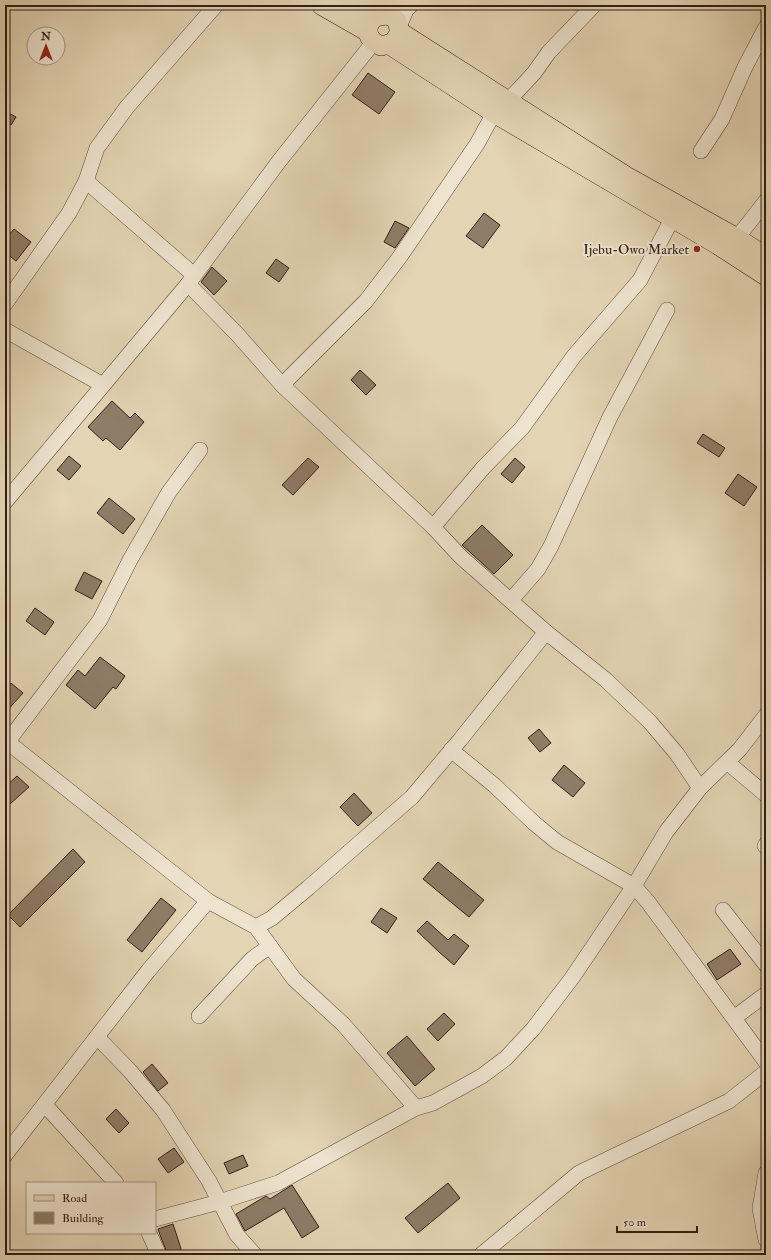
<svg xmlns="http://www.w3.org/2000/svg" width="771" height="1260" viewBox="0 0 771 1260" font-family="'IM FELL Double Pica',serif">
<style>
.building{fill:#8e7d68;stroke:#321e17}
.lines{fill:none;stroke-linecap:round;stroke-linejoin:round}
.minor-casing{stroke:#5e4c3e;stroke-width:16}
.major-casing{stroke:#321e17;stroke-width:20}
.minor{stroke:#ede3ce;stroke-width:15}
.major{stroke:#e3d4b3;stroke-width:19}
.poi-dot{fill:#8f2418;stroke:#ede3ce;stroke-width:1.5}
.labels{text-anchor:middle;stroke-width:4;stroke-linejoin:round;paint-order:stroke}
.poi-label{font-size:14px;fill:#321e17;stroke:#ede3ce;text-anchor:end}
</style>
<rect width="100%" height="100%" fill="#e3d4b3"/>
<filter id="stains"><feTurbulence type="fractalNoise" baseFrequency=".005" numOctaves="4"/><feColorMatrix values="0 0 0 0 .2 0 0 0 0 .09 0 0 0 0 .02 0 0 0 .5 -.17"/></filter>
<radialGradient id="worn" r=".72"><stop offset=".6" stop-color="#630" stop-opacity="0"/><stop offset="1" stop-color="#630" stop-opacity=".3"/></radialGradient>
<g class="building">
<polygon points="368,73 395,92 379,114 352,95"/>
<polygon points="5,111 16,117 11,125 5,121"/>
<polygon points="484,213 500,225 483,248 466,236"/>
<polygon points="395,221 409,228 395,248 384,242"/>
<polygon points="14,229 31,242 16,261 5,252 5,240"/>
<polygon points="276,259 289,268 279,282 266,273"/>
<polygon points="212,267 227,281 214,295 201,282"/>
<polygon points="360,370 376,385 366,395 351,380"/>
<polygon points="112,401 130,418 135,413 144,422 120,450 106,438 103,441 88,427"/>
<polygon points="703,434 725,448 719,457 697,443"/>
<polygon points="69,456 81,466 69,480 57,470"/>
<polygon points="308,458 319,467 293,495 282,485"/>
<polygon points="515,458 525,467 512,483 501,474"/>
<polygon points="738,474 757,487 744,506 725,493"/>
<polygon points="109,498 135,519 123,534 97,513"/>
<polygon points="482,525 513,555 494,574 462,545"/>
<polygon points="84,572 102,581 92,599 75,590"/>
<polygon points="35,608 54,622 45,635 26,621"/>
<polygon points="100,657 125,676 116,689 113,687 95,709 66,685 78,670 85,676"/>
<polygon points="11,683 23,693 5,713 5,689"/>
<polygon points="539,729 551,743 540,752 528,738"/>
<polygon points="564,765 585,783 573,797 552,780"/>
<polygon points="17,776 29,787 10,804 5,802 5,787"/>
<polygon points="354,793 372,813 358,826 340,807"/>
<polygon points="73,849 85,862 20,927 8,915"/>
<polygon points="438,862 484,900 469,917 423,879"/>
<polygon points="161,898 176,910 142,952 127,940"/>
<polygon points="381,908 397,918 387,933 371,922"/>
<polygon points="427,921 448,940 454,934 469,946 454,965 439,952 417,931"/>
<polygon points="730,949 741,964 717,980 707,964"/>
<polygon points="444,1013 455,1024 438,1041 427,1029"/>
<polygon points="407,1036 435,1069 415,1086 387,1053"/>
<polygon points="152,1064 168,1083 158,1091 143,1072"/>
<polygon points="116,1109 129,1123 119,1133 106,1119"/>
<polygon points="174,1148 184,1162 168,1173 158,1159"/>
<polygon points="243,1155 248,1166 229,1174 224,1163"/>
<polygon points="448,1183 460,1198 418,1233 405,1218"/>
<polygon points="292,1185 319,1227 302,1238 284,1208 245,1231 236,1214 266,1196 270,1199"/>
<polygon points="173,1224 183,1255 168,1255 160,1235 158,1229"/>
</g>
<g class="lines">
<defs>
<g id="minor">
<polyline points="399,27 406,10 411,5"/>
<polyline points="508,101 534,73 549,52 594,5"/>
<polyline points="701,151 722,119 745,67 766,27"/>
<polyline points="86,181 194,275"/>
<polyline points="737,238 766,201"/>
<polyline points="188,284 237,334 282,385 433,527 461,557 546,632 606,680 650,722 677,754 700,788"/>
<polyline points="5,304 69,213 86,181 97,148 127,107 216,5"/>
<polyline points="5,330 103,385"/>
<polyline points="282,385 366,301 399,258 477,144 494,113"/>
<polyline points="5,502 188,284 280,160 373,43"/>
<polyline points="433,527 483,468 522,428 574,356 640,280 672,219"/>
<polyline points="511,600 538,569 551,546 610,417 667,310"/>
<polyline points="5,740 208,901 256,927 294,979 343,1024 416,1108"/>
<polyline points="5,745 100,620 130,560 169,492 200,450"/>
<polyline points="451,750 494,785 534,823 557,842 634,886 648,902 766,1062"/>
<polyline points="727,762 766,795"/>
<polyline points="765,846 766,844"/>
<polyline points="723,910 766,965"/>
<polyline points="256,927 272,918 308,888 412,797 460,740 546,632"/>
<polyline points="199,1016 252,959 270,946"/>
<polyline points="734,1018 766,994"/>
<polyline points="97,1037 130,1071 163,1110 209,1181 237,1235 255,1255"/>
<polyline points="45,1105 116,1183"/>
<polyline points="5,1155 148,971 208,901"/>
<polyline points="766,1173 760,1208 766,1240"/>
<polyline points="155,1219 219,1202 278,1183 416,1108 433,1103 482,1076 506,1058 533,1029 572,978 634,886 666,832 700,788 740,749 766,715"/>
<polyline points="149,1233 159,1255"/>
<polyline points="481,1255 579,1173 729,1101 766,1072"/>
</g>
<g id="major">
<polyline points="321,5 368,32"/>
<path d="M355,5L375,17L387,15L393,17L397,21L400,32L393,43L381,46C367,40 363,28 375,17"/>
<polyline points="400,32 626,176 737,238 766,257"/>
<polyline points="390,45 494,113 718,245 766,276"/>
</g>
</defs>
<use href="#minor" class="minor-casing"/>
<use href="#major" class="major-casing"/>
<use href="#minor" class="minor"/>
<use href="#major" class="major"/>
</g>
<circle class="poi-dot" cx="697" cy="249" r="4"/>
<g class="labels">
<g class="poi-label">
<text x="689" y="254">Ijebu-Owo Market</text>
</g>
</g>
<rect width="771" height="1260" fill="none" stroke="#e3d4b3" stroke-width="20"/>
<rect x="6" y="6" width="759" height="1248" fill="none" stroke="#321e17" stroke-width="2"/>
<rect x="10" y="10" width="751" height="1240" fill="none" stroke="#321e17"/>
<rect x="26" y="1182" width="130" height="52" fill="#ede3ce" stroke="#a29485"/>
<rect x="34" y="1195" width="20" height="6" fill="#e3d4b3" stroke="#a29485"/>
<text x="62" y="1202" font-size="12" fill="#321e17">Road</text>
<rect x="34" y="1212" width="20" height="12" fill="#8e7d68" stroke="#a29485"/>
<text x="62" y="1222" font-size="12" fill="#321e17">Building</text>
<g transform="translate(46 46)"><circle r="19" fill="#ede3ce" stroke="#a29485"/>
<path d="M0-3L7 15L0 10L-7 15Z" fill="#8f2418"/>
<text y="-6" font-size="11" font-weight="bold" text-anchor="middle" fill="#321e17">N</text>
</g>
<path d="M617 1226v6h80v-6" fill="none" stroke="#321e17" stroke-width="2"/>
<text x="623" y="1226" font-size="12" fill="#321e17" stroke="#ede3ce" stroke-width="3" paint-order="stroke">50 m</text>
<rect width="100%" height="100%" filter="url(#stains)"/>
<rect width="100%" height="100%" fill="url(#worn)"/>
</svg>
